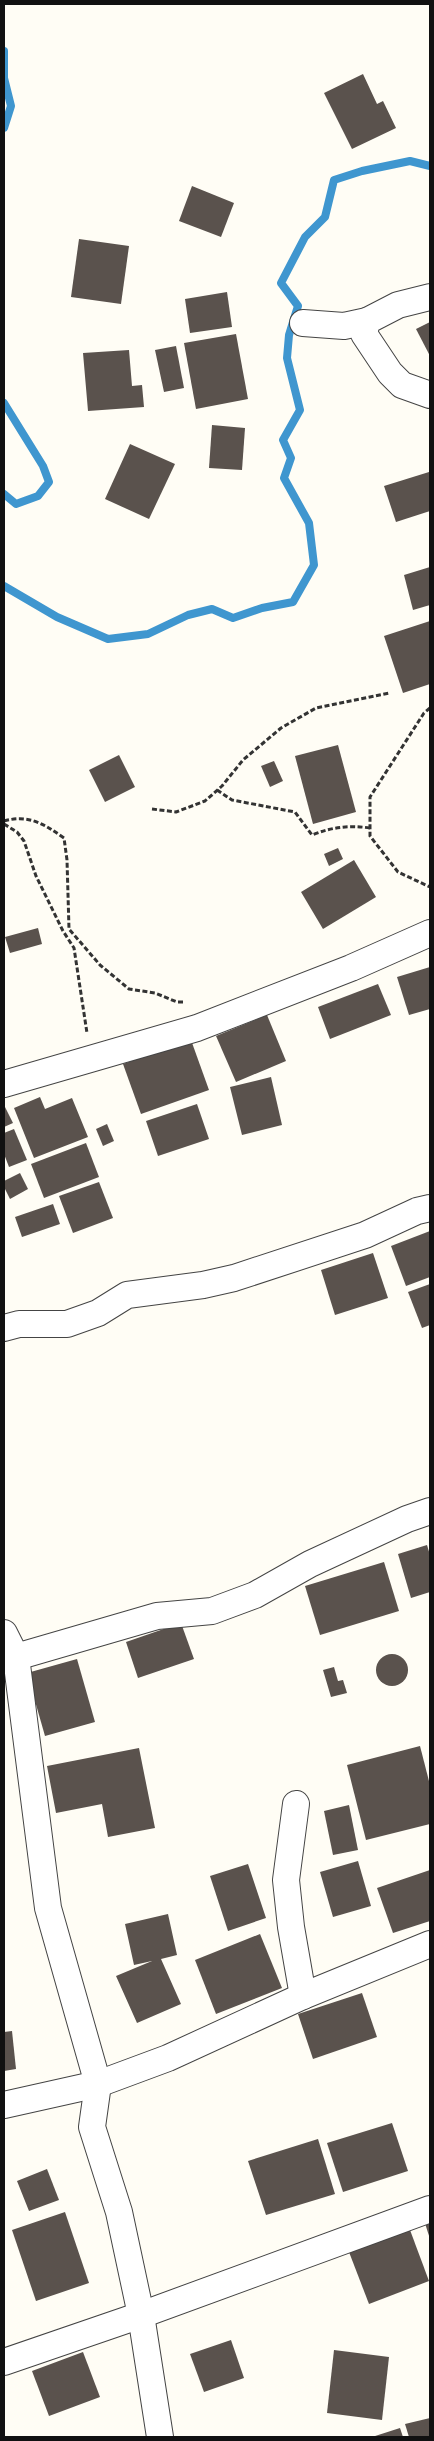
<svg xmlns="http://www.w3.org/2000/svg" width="434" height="2441" viewBox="0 0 434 2441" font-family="Georgia,serif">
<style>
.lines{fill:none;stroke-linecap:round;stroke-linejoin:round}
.stream{stroke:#3f96cf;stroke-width:8}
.building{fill:#5a524d}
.street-casing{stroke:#444;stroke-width:28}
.path{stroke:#333;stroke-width:3;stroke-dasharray:5 2.5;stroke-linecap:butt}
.street{stroke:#fff;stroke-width:26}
</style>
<rect width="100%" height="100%" fill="#fffdf5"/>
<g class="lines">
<g class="stream">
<polyline points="4,51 4,78 11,106 4,128"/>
<polyline points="4,403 43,466 49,482 38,496 16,504 4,494"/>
<polyline points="4,586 57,617 108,639 148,634 188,615 212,609 233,618 262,608 293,602 314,565 309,523 284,478 291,458 283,440 300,410 287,358 289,335 298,306 281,283 305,237 325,217 334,180 362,171 410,161 430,166"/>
</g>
</g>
<g class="building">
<polygon points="363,74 377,104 383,101 396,128 352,149 324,93"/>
<polygon points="192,186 234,203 221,237 179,221"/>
<polygon points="79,239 129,246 121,304 71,297"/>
<polygon points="227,292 232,327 190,333 185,299"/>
<polygon points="430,322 430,356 416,329"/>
<polygon points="236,334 248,399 196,409 184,343"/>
<polygon points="176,346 184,388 164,392 155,350"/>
<polygon points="129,350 132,386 142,385 144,407 88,411 83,353"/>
<polygon points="212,425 245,428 242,470 209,468"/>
<polygon points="130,444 175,464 149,519 105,499"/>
<polygon points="429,472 430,511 396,522 384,486"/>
<polygon points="430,567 430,605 413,610 404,575"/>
<polygon points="430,621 430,684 403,693 384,636"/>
<polygon points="338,745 356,812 313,824 295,756"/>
<polygon points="119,755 135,787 105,802 89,770"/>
<polygon points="274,761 283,781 270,787 261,766"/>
<polygon points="338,848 343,859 329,866 324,854"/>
<polygon points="354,860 376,897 323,929 301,892"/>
<polygon points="38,928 42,944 10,953 5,937"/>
<polygon points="430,967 430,1009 409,1015 397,977"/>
<polygon points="378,984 391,1015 330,1039 318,1007"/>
<polygon points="267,1015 286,1061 236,1082 216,1036"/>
<polygon points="191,1040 209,1090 141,1114 123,1064"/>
<polygon points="271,1077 282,1125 242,1135 230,1087"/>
<polygon points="40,1097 45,1109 72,1098 88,1137 34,1158 14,1108"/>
<polygon points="197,1104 209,1139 158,1156 146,1121"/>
<polygon points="5,1107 13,1123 4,1127 4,1108"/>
<polygon points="107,1124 114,1141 103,1146 96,1129"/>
<polygon points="14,1129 27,1160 9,1167 4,1154 4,1133"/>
<polygon points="86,1143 99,1177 44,1198 31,1164"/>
<polygon points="20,1173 28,1189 10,1199 4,1187 4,1181"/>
<polygon points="99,1182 113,1218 73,1233 59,1196"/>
<polygon points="53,1204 60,1224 22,1237 15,1217"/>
<polygon points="430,1231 430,1277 406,1286 391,1246"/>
<polygon points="373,1253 388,1298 335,1315 321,1270"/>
<polygon points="430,1284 430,1325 422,1328 408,1292"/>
<polygon points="427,1545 430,1555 430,1592 411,1598 398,1554"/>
<polygon points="384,1562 399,1611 320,1635 305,1586"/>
<polygon points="181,1623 194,1659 138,1678 126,1642"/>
<circle cx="392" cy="1670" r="16"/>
<polygon points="77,1659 95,1722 45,1736 27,1673"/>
<polygon points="334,1667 338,1681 343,1680 347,1693 331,1697 323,1670"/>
<polygon points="420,1746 430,1785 430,1824 366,1840 347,1765"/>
<polygon points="139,1748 155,1828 108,1837 102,1804 56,1813 47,1766"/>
<polygon points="349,1805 358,1850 333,1855 324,1811"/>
<polygon points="358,1861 371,1906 333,1917 320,1872"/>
<polygon points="248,1864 266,1918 228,1931 210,1876"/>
<polygon points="430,1870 430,1921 393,1933 377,1888"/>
<polygon points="168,1914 177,1955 161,1959 181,2004 137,2023 116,1976 152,1961 134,1965 125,1924"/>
<polygon points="260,1934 282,1988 216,2014 195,1960"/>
<polygon points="362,1993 377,2037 313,2059 298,2014"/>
<polygon points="12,2031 16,2069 4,2071 4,2032"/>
<polygon points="392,2123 408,2171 343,2192 327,2143"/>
<polygon points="318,2139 335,2194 266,2215 248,2161"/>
<polygon points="47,2169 59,2200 29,2211 17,2181"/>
<polygon points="65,2212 89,2283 36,2301 12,2230"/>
<polygon points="430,2215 430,2239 423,2217"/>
<polygon points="410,2230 429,2281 369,2304 349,2252"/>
<polygon points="231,2340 244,2378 204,2392 190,2354"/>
<polygon points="334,2350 389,2357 382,2420 327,2413"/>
<polygon points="83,2352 100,2397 49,2416 32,2371"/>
<polygon points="430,2418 430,2437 409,2437 405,2424"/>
<polygon points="400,2428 403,2437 372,2437"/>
</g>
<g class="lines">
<defs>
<g id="street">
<polyline points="430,297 398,305 367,321 364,334 390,373 402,385 430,395"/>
<polyline points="303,323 344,326 367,321"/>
<polyline points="4,1084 197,1028 351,968 430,933"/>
<polyline points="4,1328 19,1324 67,1324 98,1313 127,1295 203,1285 234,1278 365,1235 417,1211 430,1208"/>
<polyline points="4,1633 16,1657 48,1908 98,2084 92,2127 119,2212 141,2315 160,2437"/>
<polyline points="4,1657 16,1657 157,1616 212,1611 255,1595 310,1564 407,1519 430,1511"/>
<polyline points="296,1804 286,1880 291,1927 303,1996"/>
<polyline points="4,2105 98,2084 168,2058 303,1996 430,1944"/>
<polyline points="4,2362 141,2315 430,2209"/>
</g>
</defs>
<use href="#street" class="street-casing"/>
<g class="path">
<polyline points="430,708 424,713 370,797 370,836 398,872 430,887"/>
<path d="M217,790L232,800L295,812L312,835C332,827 349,825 370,828"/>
<polyline points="152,809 176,812 205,801 222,786 243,760 281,728 316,708 389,693"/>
<path d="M4,821C29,814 44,824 64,838L67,860L69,929L100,965L129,989L155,993L177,1002H184"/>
<polyline points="4,824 17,832 24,841 36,876 63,931 74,948 87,1033"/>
</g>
<use href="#street" class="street"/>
</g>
<rect width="434" height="2441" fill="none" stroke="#111111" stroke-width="10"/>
</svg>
